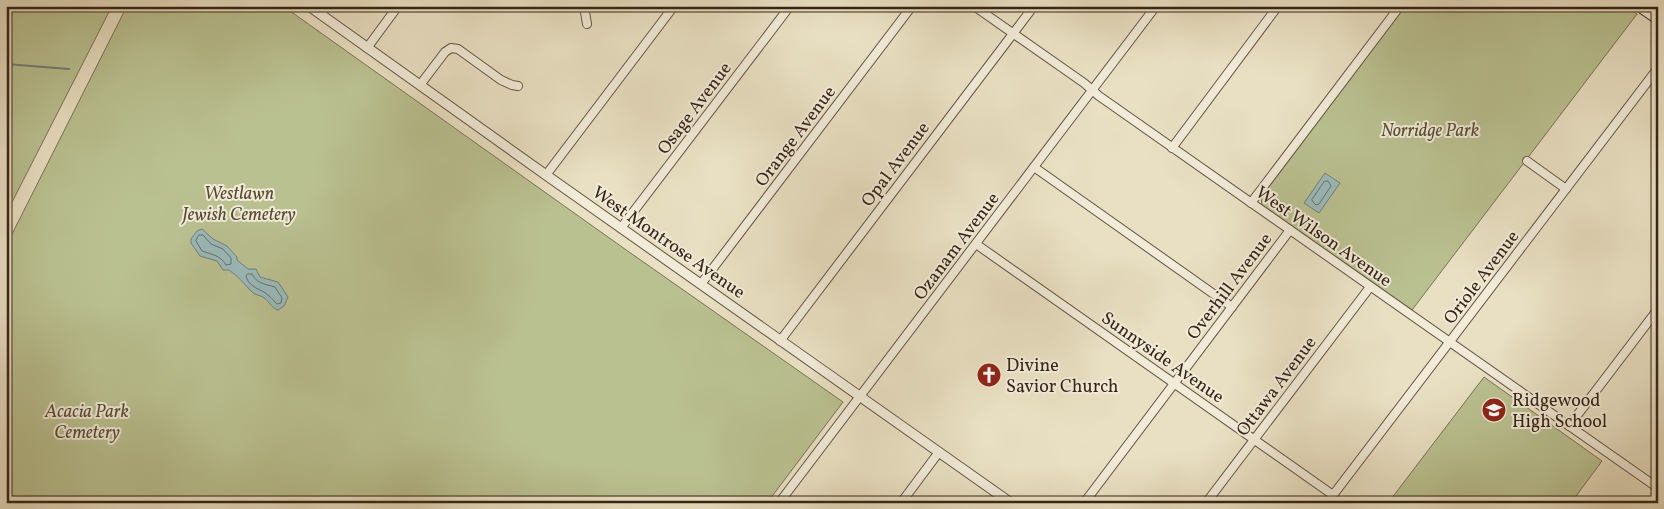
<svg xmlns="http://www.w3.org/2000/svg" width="1664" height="509" viewBox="0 0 1664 509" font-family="Vollkorn,serif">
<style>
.green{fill:#bac191;stroke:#787254}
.water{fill:#9abbbc;stroke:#727f7a}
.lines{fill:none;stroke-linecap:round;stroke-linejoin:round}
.shore{stroke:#68706a;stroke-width:1}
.stream{stroke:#727f7a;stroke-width:2}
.minor-casing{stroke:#635342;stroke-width:10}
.tertiary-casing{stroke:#635342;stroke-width:11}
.secondary-casing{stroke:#362417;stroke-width:12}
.minor{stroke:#f1ebd8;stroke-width:8}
.tertiary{stroke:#f1ebd8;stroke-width:9}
.secondary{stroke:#f1ebd8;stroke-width:10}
.labels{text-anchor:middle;stroke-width:4;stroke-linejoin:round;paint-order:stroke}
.street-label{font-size:18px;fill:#362417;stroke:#f1ebd8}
.park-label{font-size:18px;font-style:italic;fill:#574b36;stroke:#f1ebd8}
.poi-label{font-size:18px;fill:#362417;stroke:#f1ebd8;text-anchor:start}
</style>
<rect width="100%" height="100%" fill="#e9e0c3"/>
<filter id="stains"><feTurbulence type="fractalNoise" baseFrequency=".004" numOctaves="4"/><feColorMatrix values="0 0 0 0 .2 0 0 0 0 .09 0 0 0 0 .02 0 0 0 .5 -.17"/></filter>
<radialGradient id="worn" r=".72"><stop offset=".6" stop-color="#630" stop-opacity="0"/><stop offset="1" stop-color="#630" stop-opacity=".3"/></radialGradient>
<g class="green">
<polygon points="6,6 112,6 6,214"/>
<polygon points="127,6 283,6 622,247 843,402 767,503 6,503 6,246"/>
<polygon points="1405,6 1626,6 1637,14 1412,310 1262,205 1261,197"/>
<polygon points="1484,377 1602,461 1571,503 1388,503"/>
</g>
<g class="water">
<polygon points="1325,173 1340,183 1319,213 1304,203"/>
<path d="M202,229L213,239L227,246L237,257V260L248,269H256L260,277L278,282L288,297L284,306L278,310C271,308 269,301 263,297C259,295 255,295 252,292C244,284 239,277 229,270H223L217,261L200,256L191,243V239L197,231Z"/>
</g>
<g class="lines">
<g class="shore">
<polygon points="1325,181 1328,181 1331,186 1319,204 1316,205 1313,202 1312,200"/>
<path d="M199,235H203L211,244L223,249L231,258V264L226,265C220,255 213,255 202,251L196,241Z"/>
<path d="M248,274H252C257,284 265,284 275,287L282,298L281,303L277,304C273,300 269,295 264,292C256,288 248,285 246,276Z"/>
</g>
<polyline class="stream" points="6,64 69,69"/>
<defs>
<g id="minor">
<polyline points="584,6 587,24"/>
<polyline points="974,6 1084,83 1099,96 1658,488"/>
<polyline points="367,48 398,6"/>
<polyline points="420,85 445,52 451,48 458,49 501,80 512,85 518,86"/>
<polyline points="1172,148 1278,6"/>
<polyline points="1527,161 1566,189"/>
<polyline points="1034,167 1232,307"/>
<polyline points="546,175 674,6"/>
<polyline points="1251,203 1400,6"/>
<polyline points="621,228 790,6"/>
<polyline points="976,244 1333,495"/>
<polyline points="701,284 912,6"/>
<polyline points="780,341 1034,6"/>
<polyline points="1569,426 1658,309"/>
<polyline points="779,503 1156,6"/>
<polyline points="901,503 939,452"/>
<polyline points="1084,503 1290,230"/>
<polyline points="1206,503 1370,287"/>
<polyline points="1327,503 1658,68"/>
</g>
<polyline id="tertiary" points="309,6 546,175 1011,503"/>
<polyline id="secondary" points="1639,6 1658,19"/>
</defs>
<use href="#minor" class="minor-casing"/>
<use href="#tertiary" class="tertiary-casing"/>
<use href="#secondary" class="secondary-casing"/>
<use href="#minor" class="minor"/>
<use href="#tertiary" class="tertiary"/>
<use href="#secondary" class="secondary"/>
</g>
<defs>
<symbol id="church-disc" viewBox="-11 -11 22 22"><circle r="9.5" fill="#8f2418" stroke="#f1ebd8"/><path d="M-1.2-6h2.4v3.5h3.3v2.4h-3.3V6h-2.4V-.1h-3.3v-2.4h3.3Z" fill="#fff"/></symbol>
<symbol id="school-disc" viewBox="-11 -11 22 22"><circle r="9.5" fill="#8f2418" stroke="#f1ebd8"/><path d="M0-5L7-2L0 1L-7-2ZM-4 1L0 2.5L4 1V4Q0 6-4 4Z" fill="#fff"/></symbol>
</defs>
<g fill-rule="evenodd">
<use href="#church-disc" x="975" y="361" width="28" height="28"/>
<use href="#school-disc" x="1480" y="396" width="28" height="28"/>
</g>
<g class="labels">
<g class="street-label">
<text transform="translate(694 108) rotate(-53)" y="6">Osage Avenue</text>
<text transform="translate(795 136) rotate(-53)" y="6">Orange Avenue</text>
<text transform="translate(895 164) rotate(-53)" y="6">Opal Avenue</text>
<text transform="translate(1324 236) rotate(35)" y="6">West Wilson Avenue</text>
<text transform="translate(669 242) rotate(35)" y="6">West Montrose Avenue</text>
<text transform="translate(956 246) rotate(-53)" y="6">Ozanam Avenue</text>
<text transform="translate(1481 277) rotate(-53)" y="6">Oriole Avenue</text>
<text transform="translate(1229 286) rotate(-53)" y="6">Overhill Avenue</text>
<text transform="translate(1163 357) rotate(35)" y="6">Sunnyside Avenue</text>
<text transform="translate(1276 386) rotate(-53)" y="6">Ottawa Avenue</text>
</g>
<g class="park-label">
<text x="1430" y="136">Norridge Park</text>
<text x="239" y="199">Westlawn<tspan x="239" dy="21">Jewish Cemetery</tspan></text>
<text x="87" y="417">Acacia Park<tspan x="87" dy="21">Cemetery</tspan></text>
</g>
<g class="poi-label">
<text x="1006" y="371">Divine<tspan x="1006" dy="21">Savior Church</tspan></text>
<text x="1512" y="406">Ridgewood<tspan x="1512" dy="21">High School</tspan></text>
</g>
</g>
<rect width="1664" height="509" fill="none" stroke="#e9e0c3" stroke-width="25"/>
<rect x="8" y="8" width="1649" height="494" fill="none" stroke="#362417" stroke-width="2.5"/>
<rect x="12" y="12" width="1639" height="484" fill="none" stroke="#362417"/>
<rect width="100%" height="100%" filter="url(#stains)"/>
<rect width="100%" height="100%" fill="url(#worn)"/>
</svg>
